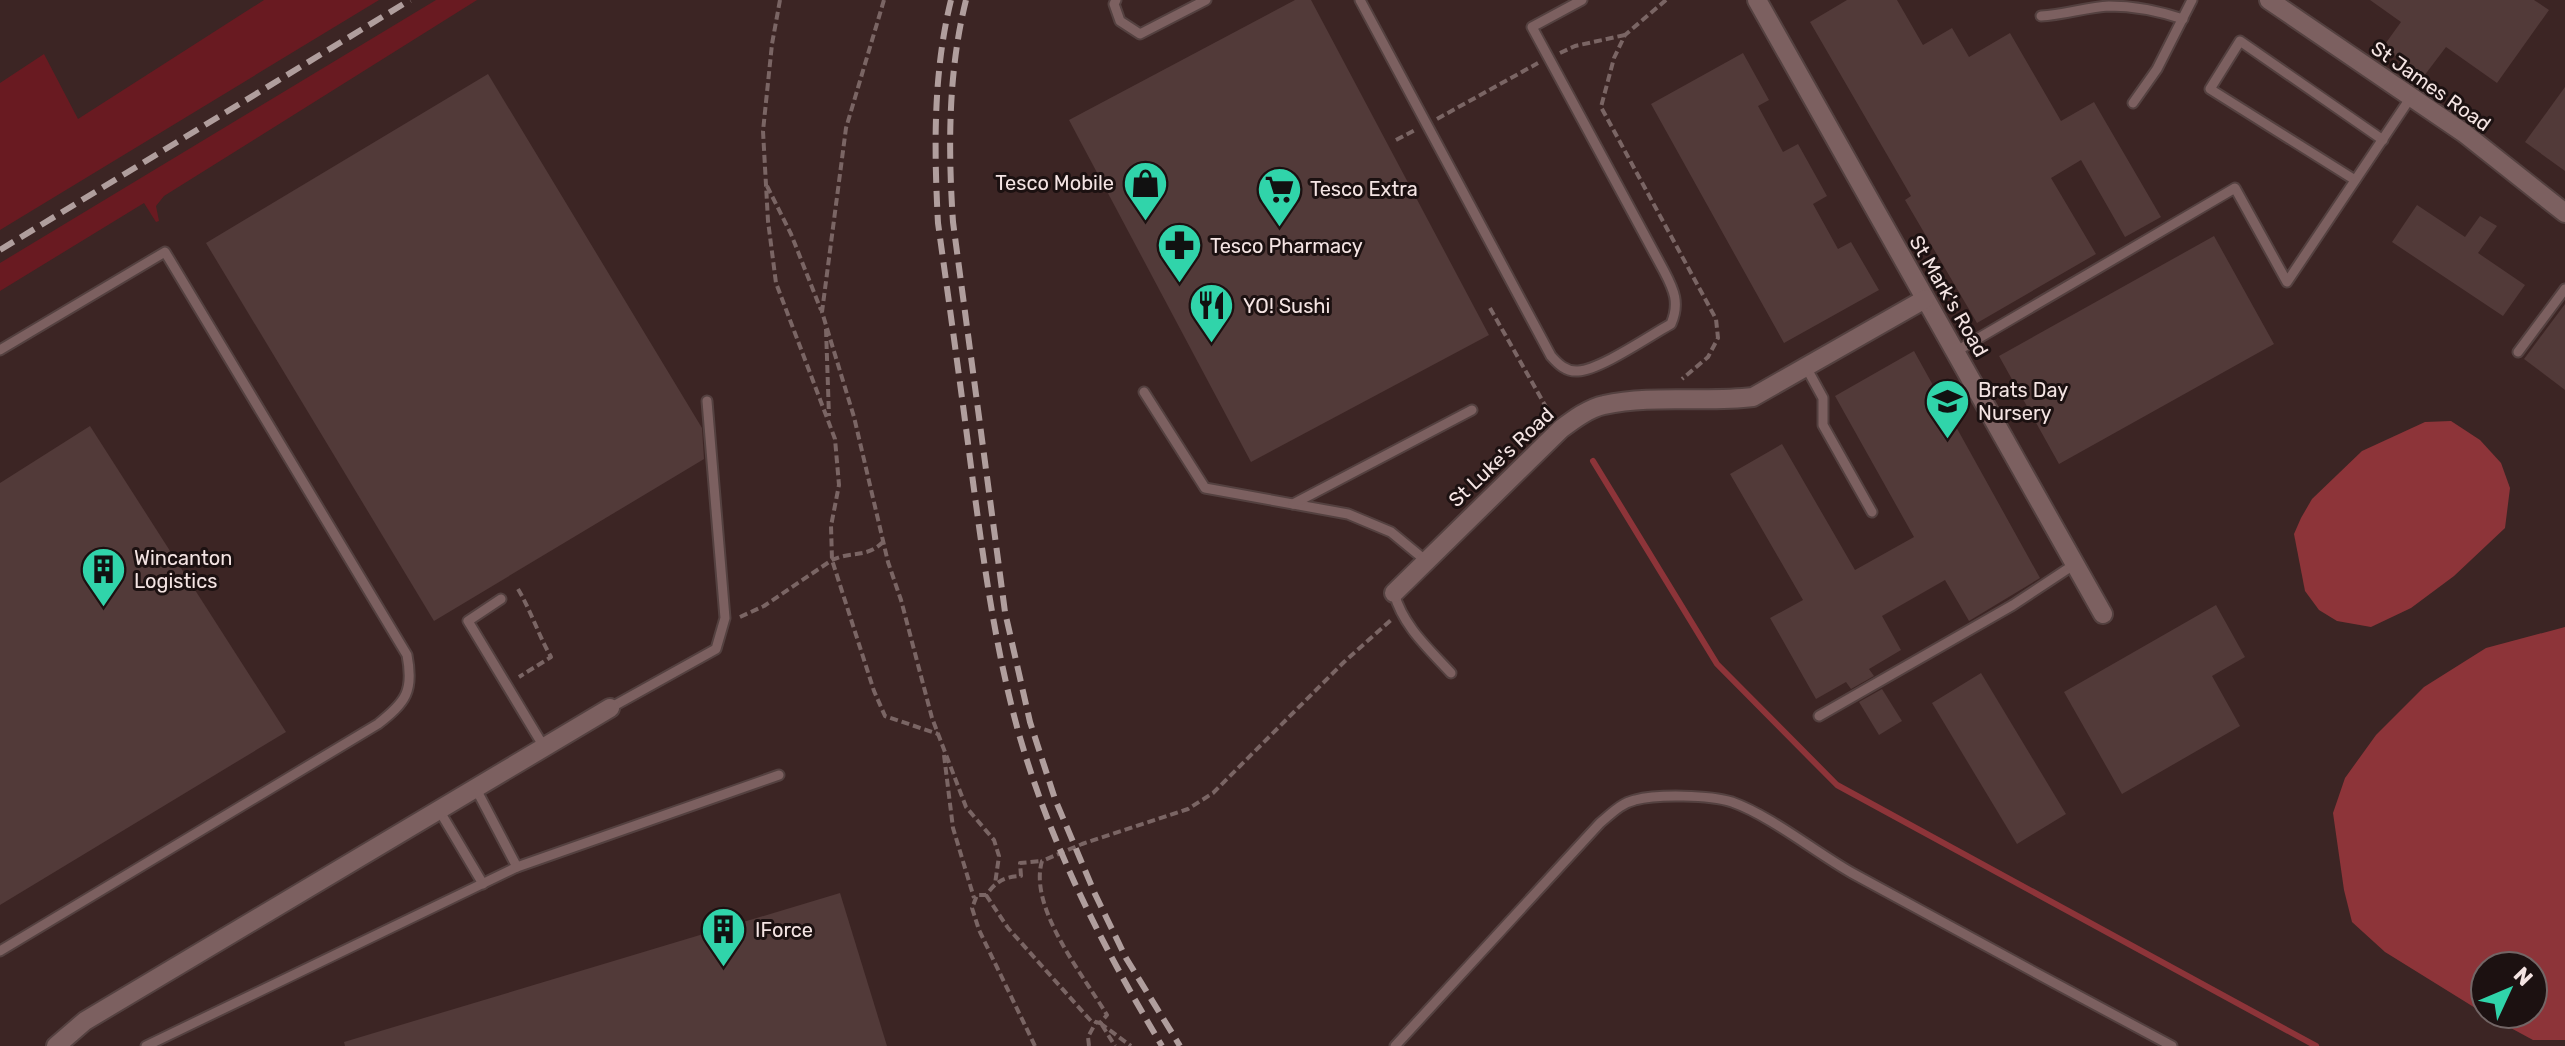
<svg xmlns="http://www.w3.org/2000/svg" width="2565" height="1046" viewBox="0 0 2565 1046" font-family="Rubik,sans-serif">
<style>
.green{fill:#691a21}
.water{fill:#8d3439}
.lines{fill:none;stroke-linecap:round;stroke-linejoin:round}
.stream{stroke:#8d3439;stroke-width:6}
.building{fill:#523a39}
.service-casing{stroke:#544140;stroke-width:13}
.minor-casing{stroke:#544140;stroke-width:22}
.path{stroke:#7a6564;stroke-width:4;stroke-dasharray:8 4;stroke-linecap:butt}
.service{stroke:#7c6060;stroke-width:9}
.minor{stroke:#7c6060;stroke-width:18}
.rail{stroke:#b09e9d;stroke-width:6;stroke-dasharray:16 8;stroke-linecap:butt}
.labels{text-anchor:middle;stroke-width:6;stroke-linejoin:round;paint-order:stroke}
.street-label{font-size:20px;fill:#f4e4e3;stroke:#1c1111}
.poi-label{font-size:20px;fill:#f4e4e3;stroke:#1c1111;text-anchor:start}
</style>
<rect width="100%" height="100%" fill="#3c2524"/>
<g class="green">
<polygon points="264,0 379,0 0,230 0,83 44,54 78,119"/>
<polygon points="436,0 477,0 164,196 156,206 159,221 156,222 144,203 0,291 0,263"/>
</g>
<g class="water">
<polygon points="2451,421 2480,440 2501,463 2510,488 2505,528 2454,576 2411,608 2371,627 2337,621 2319,610 2305,591 2294,534 2301,518 2312,499 2362,451 2425,422"/>
<polygon points="2565,627 2565,1040 2533,1040 2485,1014 2533,1014 2533,966 2485,966 2485,1014 2385,952 2352,922 2344,890 2333,813 2345,778 2376,735 2424,687 2486,648"/>
</g>
<g class="lines">
<polyline class="stream" points="1593,461 1717,664 1837,785 2316,1046"/>
</g>
<g class="building">
<polygon points="1295,0 1311,0 1489,335 1251,462 1069,120"/>
<polygon points="1847,0 1897,0 1923,45 1952,28 1969,57 2010,33 2061,121 2094,102 2161,217 2125,237 2081,160 2051,178 2096,254 1977,323 1905,200 1911,196 1810,22"/>
<polygon points="2370,0 2534,0 2549,10 2497,83 2446,47 2424,76 2383,47 2401,22"/>
<polygon points="1743,53 1769,100 1758,106 1783,152 1798,144 1827,196 1813,204 1838,249 1851,242 1879,290 1784,343 1651,104"/>
<polygon points="488,74 702,428 704,459 434,621 206,243"/>
<polygon points="2565,87 2565,171 2525,142"/>
<polygon points="2417,205 2465,237 2480,216 2497,226 2478,253 2525,285 2503,316 2392,242"/>
<polygon points="2214,236 2274,344 2059,464 1999,356"/>
<polygon points="2565,304 2565,390 2524,359"/>
<polygon points="1914,351 2040,578 1969,621 1945,580 1882,616 1901,650 1869,669 1874,676 1851,689 1846,682 1816,699 1770,618 1803,600 1730,474 1782,444 1855,570 1914,537 1835,396"/>
<polygon points="90,426 286,732 0,905 0,483"/>
<polygon points="2216,605 2245,657 2212,676 2240,726 2122,794 2064,692"/>
<polygon points="1981,673 2066,814 2017,844 1932,703"/>
<polygon points="1882,689 1902,721 1879,735 1859,702"/>
<polygon points="840,893 887,1046 345,1046 344,1042"/>
</g>
<g class="lines">
<defs>
<g id="service">
<polyline points="1116,0 1114,4 1120,21 1140,34 1206,0"/>
<path d="M1360,0L1551,356C1558,364 1566,372 1578,371C1600,370 1649,336 1671,324C1680,303 1674,290 1664,271L1532,27L1582,0"/>
<path d="M2041,16C2064,15 2087,7 2109,6C2135,6 2159,11 2183,19"/>
<polyline points="2133,103 2157,69 2192,0"/>
<polyline points="2355,180 2210,89 2240,41 2383,140"/>
<path d="M0,350L165,252L407,655C414,691 406,702 378,724L0,951"/>
<polyline points="1955,352 2235,188 2287,282 2411,97"/>
<polyline points="2518,352 2565,289"/>
<polyline points="1806,367 1823,398 1823,425 1872,512"/>
<polyline points="1144,392 1205,488 1348,514 1391,532 1425,560"/>
<polyline points="1293,504 1472,410"/>
<path d="M1394,593C1403,626 1428,648 1451,673"/>
<polyline points="501,599 468,621 544,747"/>
<polyline points="610,708 716,649 725,618 707,401"/>
<polyline points="1819,716 2013,605 2075,564"/>
<polyline points="476,789 517,867"/>
<polyline points="439,810 483,884"/>
<polyline points="146,1046 517,867 779,775"/>
<path d="M1395,1046L1600,823C1611,814 1621,803 1635,800C1657,794 1710,795 1732,802C1771,816 1815,852 1852,873C1958,931 2065,989 2172,1046"/>
</g>
<g id="minor">
<polyline points="1757,0 2103,614"/>
<polyline points="2269,0 2464,133 2565,213"/>
<path d="M1394,593L1561,429C1573,420 1589,408 1604,405C1653,394 1704,403 1753,397L1925,299"/>
<polyline points="56,1046 85,1021 610,708"/>
</g>
</defs>
<use href="#service" class="service-casing"/>
<use href="#minor" class="minor-casing"/>
<g class="path">
<polyline points="780,0 772,44 763,131 768,221 776,283 835,439 839,485 831,526 832,560 874,691 885,716 938,734"/>
<polyline points="884,0 846,128 822,312 854,417 888,562 901,600 932,718 966,807 994,840 999,856 995,884"/>
<polyline points="1666,0 1625,35 1614,58 1601,107 1716,319 1718,338 1708,357 1682,379"/>
<polyline points="1560,53 1575,46 1625,35"/>
<polyline points="1437,119 1538,63"/>
<polyline points="1396,140 1415,130"/>
<polyline points="767,186 791,234 821,310"/>
<polyline points="1490,308 1550,414"/>
<polyline points="826,329 829,416"/>
<path d="M518,589C531,611 538,634 551,657L519,677"/>
<path d="M740,617L764,606L832,560C854,550 866,559 884,541"/>
<polyline points="944,755 953,828 974,898"/>
<path d="M986,895L1008,928L1091,1021L1100,1023L1107,1015C1084,976 1028,908 1042,861L1082,844L1188,809L1213,793L1344,662L1391,620"/>
<polyline points="1100,1023 1131,1046"/>
<polyline points="1102,1025 1115,1046"/>
<path d="M1035,1046L979,930L972,908L977,895H986C997,881 1003,877 1021,876L1020,863L1042,861"/>
<polyline points="1089,1046 1088,1037 1096,1022"/>
</g>
<use href="#service" class="service"/>
<use href="#minor" class="minor"/>
<g class="rail">
<path d="M951,0C933,73 934,149 938,223C950,309 962,396 973,482C984,564 995,646 1017,727C1049,842 1101,944 1162,1046"/>
<path d="M966,0C948,72 948,148 953,222L1005,612L1030,722L1055,799L1095,894L1126,958L1180,1046"/>
<polyline points="0,250 410,0"/>
</g>
</g>
<defs>
<symbol id="shop-pin" viewBox="-11 -11 22 30"><path d="M0 17L-7.5 6A9.5 9.5 0 1 1 7.5 6Z" fill="#30d4aa" stroke="#1c1111"/><path d="M-5-2.5h2.3a2.7 3.5 0 0 1 5.4 0H5L5.5 6h-11ZM-1.5-2.5h3a1.5 2.3 0 0 0-3 0Z" fill="#111"/></symbol>
<symbol id="supermarket-pin" viewBox="-11 -11 22 30"><path d="M0 17L-7.5 6A9.5 9.5 0 1 1 7.5 6Z" fill="#30d4aa" stroke="#1c1111"/><path d="M-6-5.5h2.5l.6 2H6L4.5 2H-2.5L-4.4-4H-6ZM-1.5 3.2a1.3 1.3 0 1 0 .1 0ZM3 3.2a1.3 1.3 0 1 0 .1 0Z" fill="#111"/></symbol>
<symbol id="pharmacy-pin" viewBox="-11 -11 22 30"><path d="M0 17L-7.5 6A9.5 9.5 0 1 1 7.5 6Z" fill="#30d4aa" stroke="#1c1111"/><path d="M-2-6h4v4h4v4h-4v4h-4v-4h-4v-4h4Z" fill="#111"/></symbol>
<symbol id="restaurant-pin" viewBox="-11 -11 22 30"><path d="M0 17L-7.5 6A9.5 9.5 0 1 1 7.5 6Z" fill="#30d4aa" stroke="#1c1111"/><path d="M-5-6h1v4h1v-4h1v4h1v-4h1v5L-1.5 .5V6h-2V.5L-5-1ZM5-6V6H3V1.5H1.5Q1.5-4 5-6Z" fill="#111"/></symbol>
<symbol id="school-pin" viewBox="-11 -11 22 30"><path d="M0 17L-7.5 6A9.5 9.5 0 1 1 7.5 6Z" fill="#30d4aa" stroke="#1c1111"/><path d="M0-5L7-2L0 1L-7-2ZM-4 1L0 2.5L4 1V4Q0 6-4 4Z" fill="#111"/></symbol>
<symbol id="building-pin" viewBox="-11 -11 22 30"><path d="M0 17L-7.5 6A9.5 9.5 0 1 1 7.5 6Z" fill="#30d4aa" stroke="#1c1111"/><path d="M-4-6H4V6H1V3H-1V6H-4ZM-2.5-4.3h1.7v1.8h-1.7ZM.8-4.3h1.7v1.8H.8ZM-2.5-1h1.7V.8h-1.7ZM.8-1h1.7V.8H.8Z" fill="#111"/></symbol>
</defs>
<g fill-rule="evenodd">
<use href="#shop-pin" x="1120" y="158" width="51" height="69"/>
<use href="#supermarket-pin" x="1254" y="164" width="51" height="69"/>
<use href="#pharmacy-pin" x="1154" y="220" width="51" height="69"/>
<use href="#restaurant-pin" x="1186" y="280" width="51" height="69"/>
<use href="#school-pin" x="1922" y="376" width="51" height="69"/>
<use href="#building-pin" x="78" y="544" width="51" height="69"/>
<use href="#building-pin" x="698" y="904" width="51" height="69"/>
</g>
<g class="labels">
<g class="street-label">
<text transform="translate(2431 86) rotate(35)" y="7">St James Road</text>
<text transform="translate(1949 296) rotate(60)" y="7">St Mark's Road</text>
<text transform="translate(1501 457) rotate(-43)" y="7">St Luke's Road</text>
</g>
<g class="poi-label">
<text x="1114" y="190" text-anchor="end">Tesco Mobile</text>
<text x="1310" y="196">Tesco Extra</text>
<text x="1210" y="253">Tesco Pharmacy</text>
<text x="1243" y="313">YO! Sushi</text>
<text x="1978" y="397">Brats Day<tspan x="1978" dy="23">Nursery</tspan></text>
<text x="134" y="565">Wincanton<tspan x="134" dy="23">Logistics</tspan></text>
<text x="755" y="937">IForce</text>
</g>
</g>
<g transform="translate(2509 990) rotate(46)"><circle r="38" fill="#1c1111" stroke="#726565" stroke-width="2"/>
<path d="M0-6L14 30L0 20L-14 30Z" fill="#30d4aa"/>
<text y="-12" font-size="22" font-weight="bold" text-anchor="middle" fill="#f4e4e3">N</text>
</g>
</svg>
